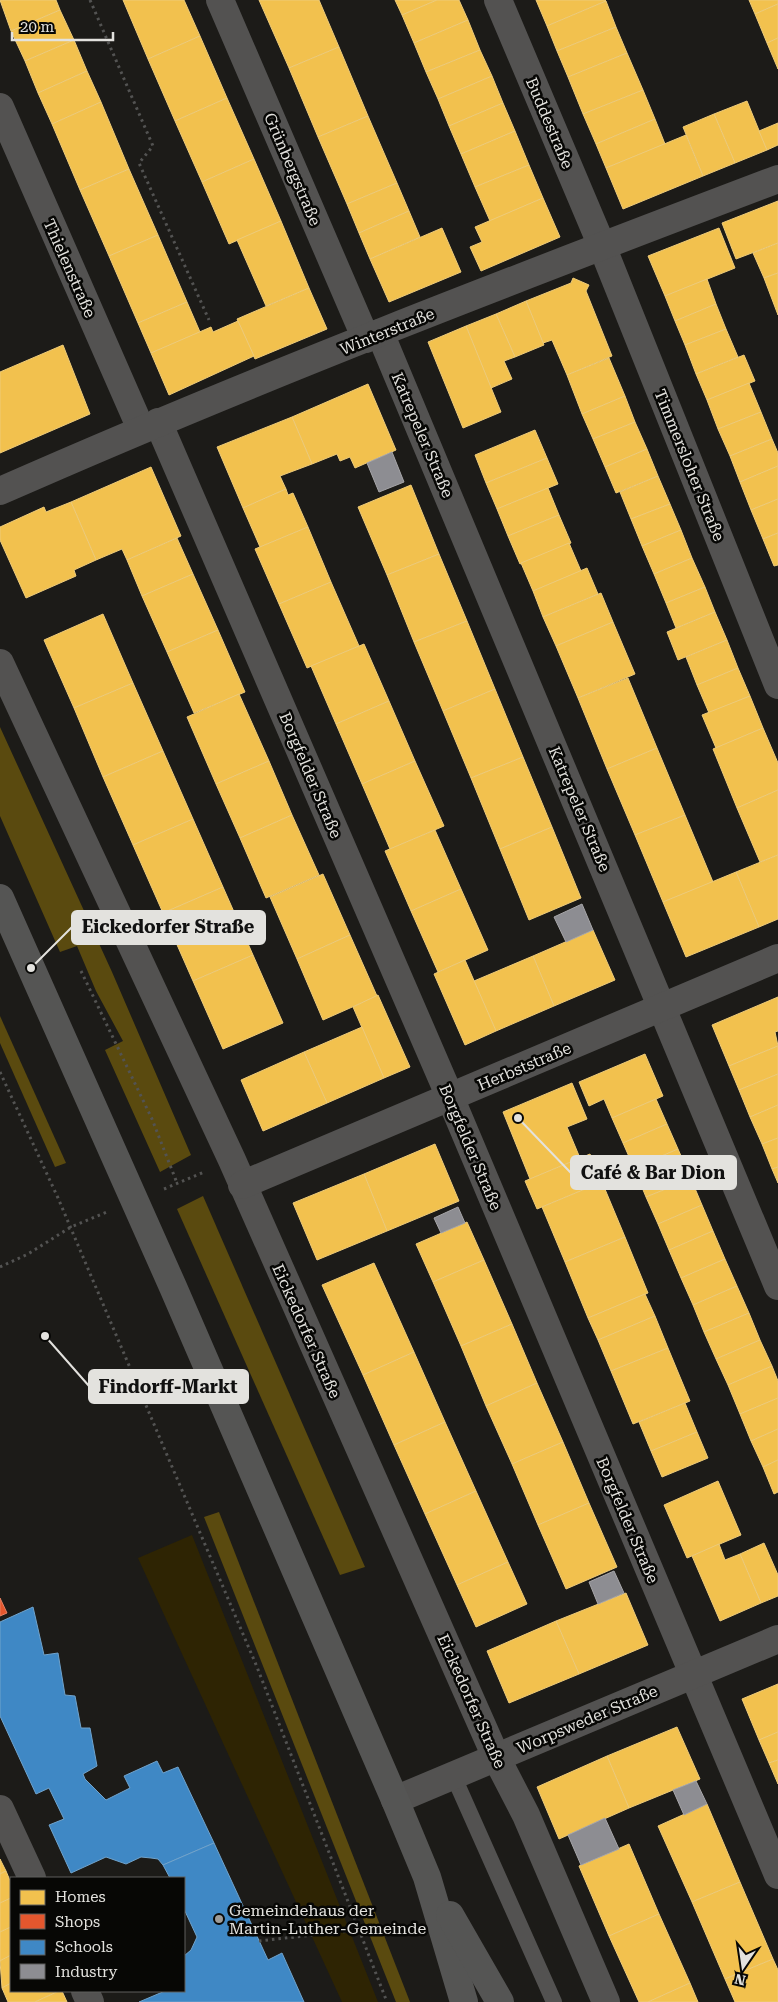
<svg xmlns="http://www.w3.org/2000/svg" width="778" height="2002" viewBox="0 0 778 2002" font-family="'Roboto Serif',serif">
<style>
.green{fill:#2e2403}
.forest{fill:#5a4a0f}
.homes{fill:#f2c14e;stroke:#eecb79}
.shops{fill:#e4572e;stroke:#e48163}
.schools{fill:#3f88c5;stroke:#70a3cc}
.industry{fill:#8d8d92;stroke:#a7a6a9}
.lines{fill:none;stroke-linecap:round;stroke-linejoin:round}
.path{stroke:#535352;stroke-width:3;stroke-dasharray:2.5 4;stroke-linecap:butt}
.lane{stroke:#535251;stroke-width:16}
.street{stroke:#535251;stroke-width:28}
.secondary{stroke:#555554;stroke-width:28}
.poi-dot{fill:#9d9c99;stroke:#070705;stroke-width:2}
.labels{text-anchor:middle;stroke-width:5;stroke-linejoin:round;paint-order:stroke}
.street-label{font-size:16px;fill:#e3e2de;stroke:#070705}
.poi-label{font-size:16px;fill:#e3e2de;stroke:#070705;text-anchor:start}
.leader{fill:none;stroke:#e3e2de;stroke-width:2}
.callout-dot{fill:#e3e2de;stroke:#070705;stroke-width:2}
.callout{fill:#e3e2de;stroke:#e3e2de;stroke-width:2}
.callout-label{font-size:18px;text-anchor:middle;font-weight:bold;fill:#111}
</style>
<rect width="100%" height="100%" fill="#1c1b18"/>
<polygon class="green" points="192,1535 378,2002 342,2002 138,1558"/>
<g class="forest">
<polygon points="0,727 112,972 191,1155 160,1172 105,1050 123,1041 96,991 77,946 60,952 0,816"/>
<polygon points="0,1016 66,1163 55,1167 0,1043"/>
<polygon points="203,1196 365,1567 340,1575 177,1209"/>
<polygon points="219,1512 410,2002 396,2002 204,1517"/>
</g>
<g class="homes">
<polygon points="0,0 56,0 60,10 11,31"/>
<polygon points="123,0 184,0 200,36 148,59"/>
<polygon points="259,0 319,0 339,47 289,68"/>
<polygon points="395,0 437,0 402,15"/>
<polygon points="437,0 459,0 468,20 414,43 402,15"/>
<polygon points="536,0 605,0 606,1 547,26"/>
<polygon points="749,0 778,0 778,4 755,14"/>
<polygon points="606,1 616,27 557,51 547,26"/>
<polygon points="778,4 778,38 767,43 755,14"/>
<polygon points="60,10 74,40 25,61 11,31"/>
<polygon points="468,20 480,50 426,72 414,43"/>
<polygon points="616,27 627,53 568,77 557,51"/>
<polygon points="200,36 227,98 175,121 148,59"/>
<polygon points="778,38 778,69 767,43"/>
<polygon points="74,40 87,71 38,93 25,61"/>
<polygon points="339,47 368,116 318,137 289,68"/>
<polygon points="480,50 492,76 438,99 426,72"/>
<polygon points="627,53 643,90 583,114 568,77"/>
<polygon points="87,71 101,102 52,124 38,93"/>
<polygon points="492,76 503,103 449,126 438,99"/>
<polygon points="643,90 655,119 596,144 583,114"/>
<polygon points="227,98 254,159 202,182 175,121"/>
<polygon points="747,101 767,150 735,163 714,114"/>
<polygon points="101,102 129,169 80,190 52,124"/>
<polygon points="503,103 515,131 461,154 449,126"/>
<polygon points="714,114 735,163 703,176 683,127"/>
<polygon points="368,116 397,183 347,204 318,137"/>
<polygon points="655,119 665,144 606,168 596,144"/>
<polygon points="778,123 778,145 767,150 759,131"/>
<polygon points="515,131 529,165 475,187 461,154"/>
<polygon points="686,135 703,176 623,209 606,168"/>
<polygon points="254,159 281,221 229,244 202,182"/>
<polygon points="529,165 543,198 490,221 475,187"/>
<polygon points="129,169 158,235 109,256 80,190"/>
<polygon points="397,183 409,211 359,233 347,204"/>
<polygon points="543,198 560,237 481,271 470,247 482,242 475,227"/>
<polygon points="778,201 778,243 736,259 722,223"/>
<polygon points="409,211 420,237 370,259 359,233"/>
<polygon points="281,221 309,288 266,306 237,240"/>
<polygon points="442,228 461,272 389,302 370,259"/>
<polygon points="719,228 735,268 665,296 648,256"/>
<polygon points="158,235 187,302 138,323 109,256"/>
<polygon points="778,243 778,273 764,278 753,253"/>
<polygon points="778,273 778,315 764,278"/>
<polygon points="573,278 589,285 586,291 612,356 567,375 552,340 543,343 526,301 571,283"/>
<polygon points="707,279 716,304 675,321 665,296"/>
<polygon points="309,288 327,329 255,359 237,319"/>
<polygon points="526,301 544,345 515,357 496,314"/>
<polygon points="187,302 200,332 151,353 138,323"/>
<polygon points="716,304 726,329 685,345 675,321"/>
<polygon points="496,314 515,357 504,361 512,379 491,388 466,326"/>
<polygon points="238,321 254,356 169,395 151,353 211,327 213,332"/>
<polygon points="466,326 501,412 463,428 428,342"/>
<polygon points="726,329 738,357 696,374 685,345"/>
<polygon points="63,345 90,414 0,453 0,372"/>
<polygon points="744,355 755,381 707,400 696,374"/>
<polygon points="609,358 625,396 582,414 567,375"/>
<polygon points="749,383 761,412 718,429 707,400"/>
<polygon points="368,384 396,450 355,468 350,457 340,461 337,454 312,464 292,417"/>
<polygon points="625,396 635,422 593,439 582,414"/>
<polygon points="761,412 772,439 730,456 718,429"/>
<polygon points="292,417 312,464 280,476 286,489 243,508 217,447"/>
<polygon points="635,422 647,449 605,467 593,439"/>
<polygon points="535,430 547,458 486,483 475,455"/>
<polygon points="772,439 778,453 778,466 740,482 730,456"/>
<polygon points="647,449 658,476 616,493 605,467"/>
<polygon points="547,458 558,484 497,509 486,483"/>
<polygon points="778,466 778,499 751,510 740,482"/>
<polygon points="151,467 181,536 127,560 122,549 96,560 71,502"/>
<polygon points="658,476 670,504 631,519 620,492"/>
<polygon points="411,485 439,554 387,575 358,507"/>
<polygon points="548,488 559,515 508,536 497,509"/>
<polygon points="286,489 288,495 293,493 308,527 260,547 243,508"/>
<polygon points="778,499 778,533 763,539 751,510"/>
<polygon points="71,502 96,560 74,570 76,576 26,598 0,540 0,527 44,507 46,512"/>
<polygon points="670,504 681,530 642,546 631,519"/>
<polygon points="559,515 571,543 520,564 508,536"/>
<polygon points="308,527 331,582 279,604 255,549"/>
<polygon points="681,530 692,558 654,574 642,546"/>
<polygon points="778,533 778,565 774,566 763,539"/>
<polygon points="177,538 193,574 142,596 127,560"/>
<polygon points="569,543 581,571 533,591 521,563"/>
<polygon points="439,554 467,621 414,642 387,575"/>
<polygon points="692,558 705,587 666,603 654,574"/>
<polygon points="587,568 598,594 543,617 533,591"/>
<polygon points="193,574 218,630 167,652 142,596"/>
<polygon points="331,582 359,646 307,668 279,604"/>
<polygon points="705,587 715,612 676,628 666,603"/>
<polygon points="601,593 613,622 556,646 543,617"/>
<polygon points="715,612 727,640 678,660 667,632"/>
<polygon points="103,614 133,683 74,708 44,640"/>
<polygon points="467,621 495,689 443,711 414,642"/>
<polygon points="613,622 635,674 578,698 556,646"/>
<polygon points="218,630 245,692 194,713 167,652"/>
<polygon points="727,640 738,668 697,685 686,657"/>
<polygon points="364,644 389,701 336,724 311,666"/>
<polygon points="738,668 750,696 709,713 697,685"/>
<polygon points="628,678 657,748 607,769 578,698"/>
<polygon points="133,683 163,751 103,777 74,708"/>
<polygon points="495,689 523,757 471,778 443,711"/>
<polygon points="239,694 269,761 216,784 187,717"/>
<polygon points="750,696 763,728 716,748 702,715"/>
<polygon points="389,701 415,761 362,784 336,724"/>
<polygon points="763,728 778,763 778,790 737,808 713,749"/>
<polygon points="657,748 685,815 635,835 607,769"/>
<polygon points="163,751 193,819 133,845 103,777"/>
<polygon points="523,757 552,827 500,849 471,778"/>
<polygon points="269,761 292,815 240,838 216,784"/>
<polygon points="415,761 444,826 390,849 362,784"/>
<polygon points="778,790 778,855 760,862 737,808"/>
<polygon points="292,815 319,875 266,898 240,838"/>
<polygon points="685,815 713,882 663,902 635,835"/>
<polygon points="193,819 223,887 163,913 133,845"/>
<polygon points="552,827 581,898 529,920 500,849"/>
<polygon points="435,830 461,889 411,911 385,851"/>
<polygon points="778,855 778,919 759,927 736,872"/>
<polygon points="736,872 759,927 686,957 663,902"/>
<polygon points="323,874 350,935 297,959 270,897"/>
<polygon points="223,887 253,955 193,981 163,913"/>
<polygon points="461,889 488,950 438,972 411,911"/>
<polygon points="593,930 615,980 554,1006 533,956"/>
<polygon points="350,935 377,996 323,1020 297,959"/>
<polygon points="253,955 283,1023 223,1049 193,981"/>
<polygon points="533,956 554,1006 496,1031 474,981"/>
<polygon points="465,960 496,1031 465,1045 434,974"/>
<polygon points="378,995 410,1067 384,1078 353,1007"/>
<polygon points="778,997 778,1031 775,1032 778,1046 729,1066 712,1025"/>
<polygon points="362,1027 384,1078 327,1103 304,1052"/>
<polygon points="778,1046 778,1074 739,1090 729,1066"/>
<polygon points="304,1052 327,1103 263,1131 241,1080"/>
<polygon points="645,1054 663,1096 612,1118 604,1099 589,1106 579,1082"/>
<polygon points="778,1074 778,1105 750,1117 739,1090"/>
<polygon points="572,1083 587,1119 567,1127 580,1158 530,1179 503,1112"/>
<polygon points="656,1099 667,1124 623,1143 612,1118"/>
<polygon points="778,1105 778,1138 762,1144 750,1117"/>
<polygon points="667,1124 678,1149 634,1168 623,1143"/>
<polygon points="778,1138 778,1167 772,1169 762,1144"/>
<polygon points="435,1144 459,1201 387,1231 364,1174"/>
<polygon points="678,1149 691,1179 646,1197 634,1168"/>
<polygon points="590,1154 602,1182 537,1209 525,1181"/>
<polygon points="778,1167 778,1183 772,1169"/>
<polygon points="364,1174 387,1231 317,1260 293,1203"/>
<polygon points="691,1179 702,1205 658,1224 646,1197"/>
<polygon points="602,1182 625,1237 565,1262 542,1207"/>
<polygon points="702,1205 713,1231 669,1250 658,1224"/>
<polygon points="467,1222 484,1260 433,1282 416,1244"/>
<polygon points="713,1231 725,1259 681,1278 669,1250"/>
<polygon points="625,1237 648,1293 588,1318 565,1262"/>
<polygon points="725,1259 737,1286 693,1305 681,1278"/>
<polygon points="484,1260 512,1324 461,1346 433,1282"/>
<polygon points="374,1263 414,1352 363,1375 322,1285"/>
<polygon points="737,1286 749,1313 704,1332 693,1305"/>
<polygon points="645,1294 655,1316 598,1340 588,1318"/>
<polygon points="749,1313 760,1340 716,1359 704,1332"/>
<polygon points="655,1316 668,1348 611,1371 598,1340"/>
<polygon points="512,1324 537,1383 486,1406 461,1346"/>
<polygon points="760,1340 772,1366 728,1385 716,1359"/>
<polygon points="668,1348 690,1401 633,1424 611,1371"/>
<polygon points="414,1352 445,1422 394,1445 363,1375"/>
<polygon points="772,1366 778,1381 778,1398 740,1414 728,1385"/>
<polygon points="537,1383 563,1442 512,1464 486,1406"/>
<polygon points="778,1398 778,1429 751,1441 740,1414"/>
<polygon points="685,1403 697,1432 651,1451 639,1422"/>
<polygon points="445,1422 476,1491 425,1514 394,1445"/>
<polygon points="778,1429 778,1460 763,1467 751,1441"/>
<polygon points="697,1432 708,1458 662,1477 651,1451"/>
<polygon points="563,1442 589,1503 538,1525 512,1464"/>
<polygon points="778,1460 778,1492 774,1494 763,1467"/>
<polygon points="718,1481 741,1535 687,1558 664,1505"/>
<polygon points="476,1491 508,1562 457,1585 425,1514"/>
<polygon points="589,1503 617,1567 566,1589 538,1525"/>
<polygon points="764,1543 778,1575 778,1596 761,1603 740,1554"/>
<polygon points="719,1544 725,1560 740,1554 761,1603 720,1621 692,1556"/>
<polygon points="508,1562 527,1604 476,1627 457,1585"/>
<polygon points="626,1593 648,1645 579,1674 556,1621"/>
<polygon points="556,1621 579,1674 509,1703 487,1651"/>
<polygon points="778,1684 778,1732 759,1740 742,1699"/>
<polygon points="677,1727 700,1779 629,1808 607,1756"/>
<polygon points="778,1732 778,1760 769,1763 759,1740"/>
<polygon points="607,1756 629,1808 559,1839 537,1787"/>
<polygon points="778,1760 778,1784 769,1763"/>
<polygon points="707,1804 740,1882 692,1902 658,1826"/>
<polygon points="629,1844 659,1914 609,1936 579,1866"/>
<polygon points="0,1859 6,1871 0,1874"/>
<polygon points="6,1871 11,1883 11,1898 0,1903 0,1874"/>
<polygon points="740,1882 773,1959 725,1979 692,1902"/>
<polygon points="11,1898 11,1927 0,1932 0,1903"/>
<polygon points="659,1914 690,1983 648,2002 639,2002 609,1936"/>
<polygon points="11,1927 11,1955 0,1961 0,1932"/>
<polygon points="11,1955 11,1983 2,1988 0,1961"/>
<polygon points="773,1959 778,1970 778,2002 735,2002 725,1979"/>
<polygon points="11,1983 11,1991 59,1991 35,2002 8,2002 2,1988"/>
<polygon points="690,1983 698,2002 648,2002"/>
<polygon points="59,1991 62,1991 67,2002 35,2002"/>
</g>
<polygon class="shops" points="0,1598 7,1613 0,1616"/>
<g class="schools">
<polygon points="33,1607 44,1655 58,1653 65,1695 75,1696 81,1728 90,1728 97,1766 83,1774 85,1779 106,1800 130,1788 124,1776 157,1761 163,1773 178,1767 214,1843 163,1865 158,1859 151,1858 141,1857 126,1864 106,1857 71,1873 49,1825 64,1819 49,1788 36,1794 0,1716 0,1622"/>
<polygon points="214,1843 268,1960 282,1953 304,2002 139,2002 165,1991 184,1991 184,1956 191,1950 197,1937 184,1909 184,1878 170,1878 163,1865"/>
</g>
<g class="industry">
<polygon points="392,452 404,482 379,492 367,463"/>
<polygon points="582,904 593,930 566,942 554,917"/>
<polygon points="458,1207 465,1223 441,1233 434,1218"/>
<polygon points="614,1571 624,1593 598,1604 589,1582"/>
<polygon points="696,1781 707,1804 684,1815 673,1790"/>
<polygon points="605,1818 619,1849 581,1865 568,1835"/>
</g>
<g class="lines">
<g class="path">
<polyline points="90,0 153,146 139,163 209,320"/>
<polyline points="81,971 152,1119 177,1183"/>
<polyline points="0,1072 58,1198 257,1667 387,2002"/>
<polyline points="164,1189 204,1172"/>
<polyline points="0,1267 28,1254 71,1227 107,1212"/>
<polyline points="259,1941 358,1930"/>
</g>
<polyline class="lane" points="453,1775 554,2002"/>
<g class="street">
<polyline points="220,0 366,339"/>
<polyline points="498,0 602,246 778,685"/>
<polyline points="0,107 141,429"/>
<polyline points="380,333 778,1286"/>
<polyline points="158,422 450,1097 778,1875"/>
<path d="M0,491C256,378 517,278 778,179"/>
<polyline points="0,663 232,1160 496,1757 526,1815 606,2002"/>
<polyline points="242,1185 778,958"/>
<polyline points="395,1800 778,1639"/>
<polyline points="0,1809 32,1878"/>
<polyline points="85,1991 90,2002"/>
</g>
<g class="secondary">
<polyline points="0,898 173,1287 395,1800 427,1877 464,2002"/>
<polyline points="450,1915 500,2002"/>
</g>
</g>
<circle class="poi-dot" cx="219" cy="1919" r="5"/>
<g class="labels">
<g class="street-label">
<text transform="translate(550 123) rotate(67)" y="6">Buddestraße</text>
<text transform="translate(293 169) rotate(67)" y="6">Grünbergstraße</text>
<text transform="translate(70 268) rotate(66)" y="6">Thielenstraße</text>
<text transform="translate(387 331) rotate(-22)" y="6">Winterstraße</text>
<text transform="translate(423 435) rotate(67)" y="6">Katrepeler Straße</text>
<text transform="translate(690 465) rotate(68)" y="6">Timmersloher Straße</text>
<text transform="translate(311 775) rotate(67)" y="6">Borgfelder Straße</text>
<text transform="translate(580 809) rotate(67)" y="6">Katrepeler Straße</text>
<text transform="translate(524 1066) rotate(-23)" y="6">Herbststraße</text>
<text transform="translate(471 1147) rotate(67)" y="6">Borgfelder Straße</text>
<text transform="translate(307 1331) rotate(66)" y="6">Eickedorfer Straße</text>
<text transform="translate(628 1520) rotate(67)" y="6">Borgfelder Straße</text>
<text transform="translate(472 1701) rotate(66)" y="6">Eickedorfer Straße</text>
<text transform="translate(587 1719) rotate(-23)" y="6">Worpsweder Straße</text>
</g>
<g class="poi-label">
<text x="229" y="1916">Gemeindehaus der<tspan x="229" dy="18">Martin-Luther-Gemeinde</tspan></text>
</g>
</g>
<path class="leader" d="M31 968L72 927M518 1118L571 1173M45 1336L89 1386"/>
<g class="callout-dot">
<circle cx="31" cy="968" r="5"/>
<circle cx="518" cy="1118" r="5"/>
<circle cx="45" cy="1336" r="5"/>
</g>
<g class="callout">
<rect x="72" y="911" width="193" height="33" rx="5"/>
<rect x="571" y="1156" width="165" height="33" rx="5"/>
<rect x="89" y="1370" width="159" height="33" rx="5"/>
</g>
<g class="callout-label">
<text x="168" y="933">Eickedorfer Straße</text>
<text x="653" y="1179">Café &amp; Bar Dion</text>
<text x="168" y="1393">Findorff-Markt</text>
</g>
<rect x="10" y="1877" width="175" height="115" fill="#070705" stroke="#5f5f5c"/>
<rect x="20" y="1890" width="25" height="15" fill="#f2c14e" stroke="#5f5f5c"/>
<text x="55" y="1902" font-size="15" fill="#e3e2de">Homes</text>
<rect x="20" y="1914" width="25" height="15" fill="#e4572e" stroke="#5f5f5c"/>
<text x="55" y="1927" font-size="15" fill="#e3e2de">Shops</text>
<rect x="20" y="1940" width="25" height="15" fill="#3f88c5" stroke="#5f5f5c"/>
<text x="55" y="1952" font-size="15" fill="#e3e2de">Schools</text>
<rect x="20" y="1964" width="25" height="15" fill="#8d8d92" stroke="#5f5f5c"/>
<text x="55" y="1977" font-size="15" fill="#e3e2de">Industry</text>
<g transform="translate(743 1967) rotate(193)" stroke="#070705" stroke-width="4" paint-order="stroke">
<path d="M0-4L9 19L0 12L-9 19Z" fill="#e3e2de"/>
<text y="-8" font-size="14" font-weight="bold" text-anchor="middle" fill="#e3e2de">N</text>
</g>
<path d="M12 32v8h101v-8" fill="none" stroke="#e3e2de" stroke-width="2.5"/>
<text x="20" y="32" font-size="15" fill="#e3e2de" stroke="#070705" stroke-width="4" paint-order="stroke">20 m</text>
</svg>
